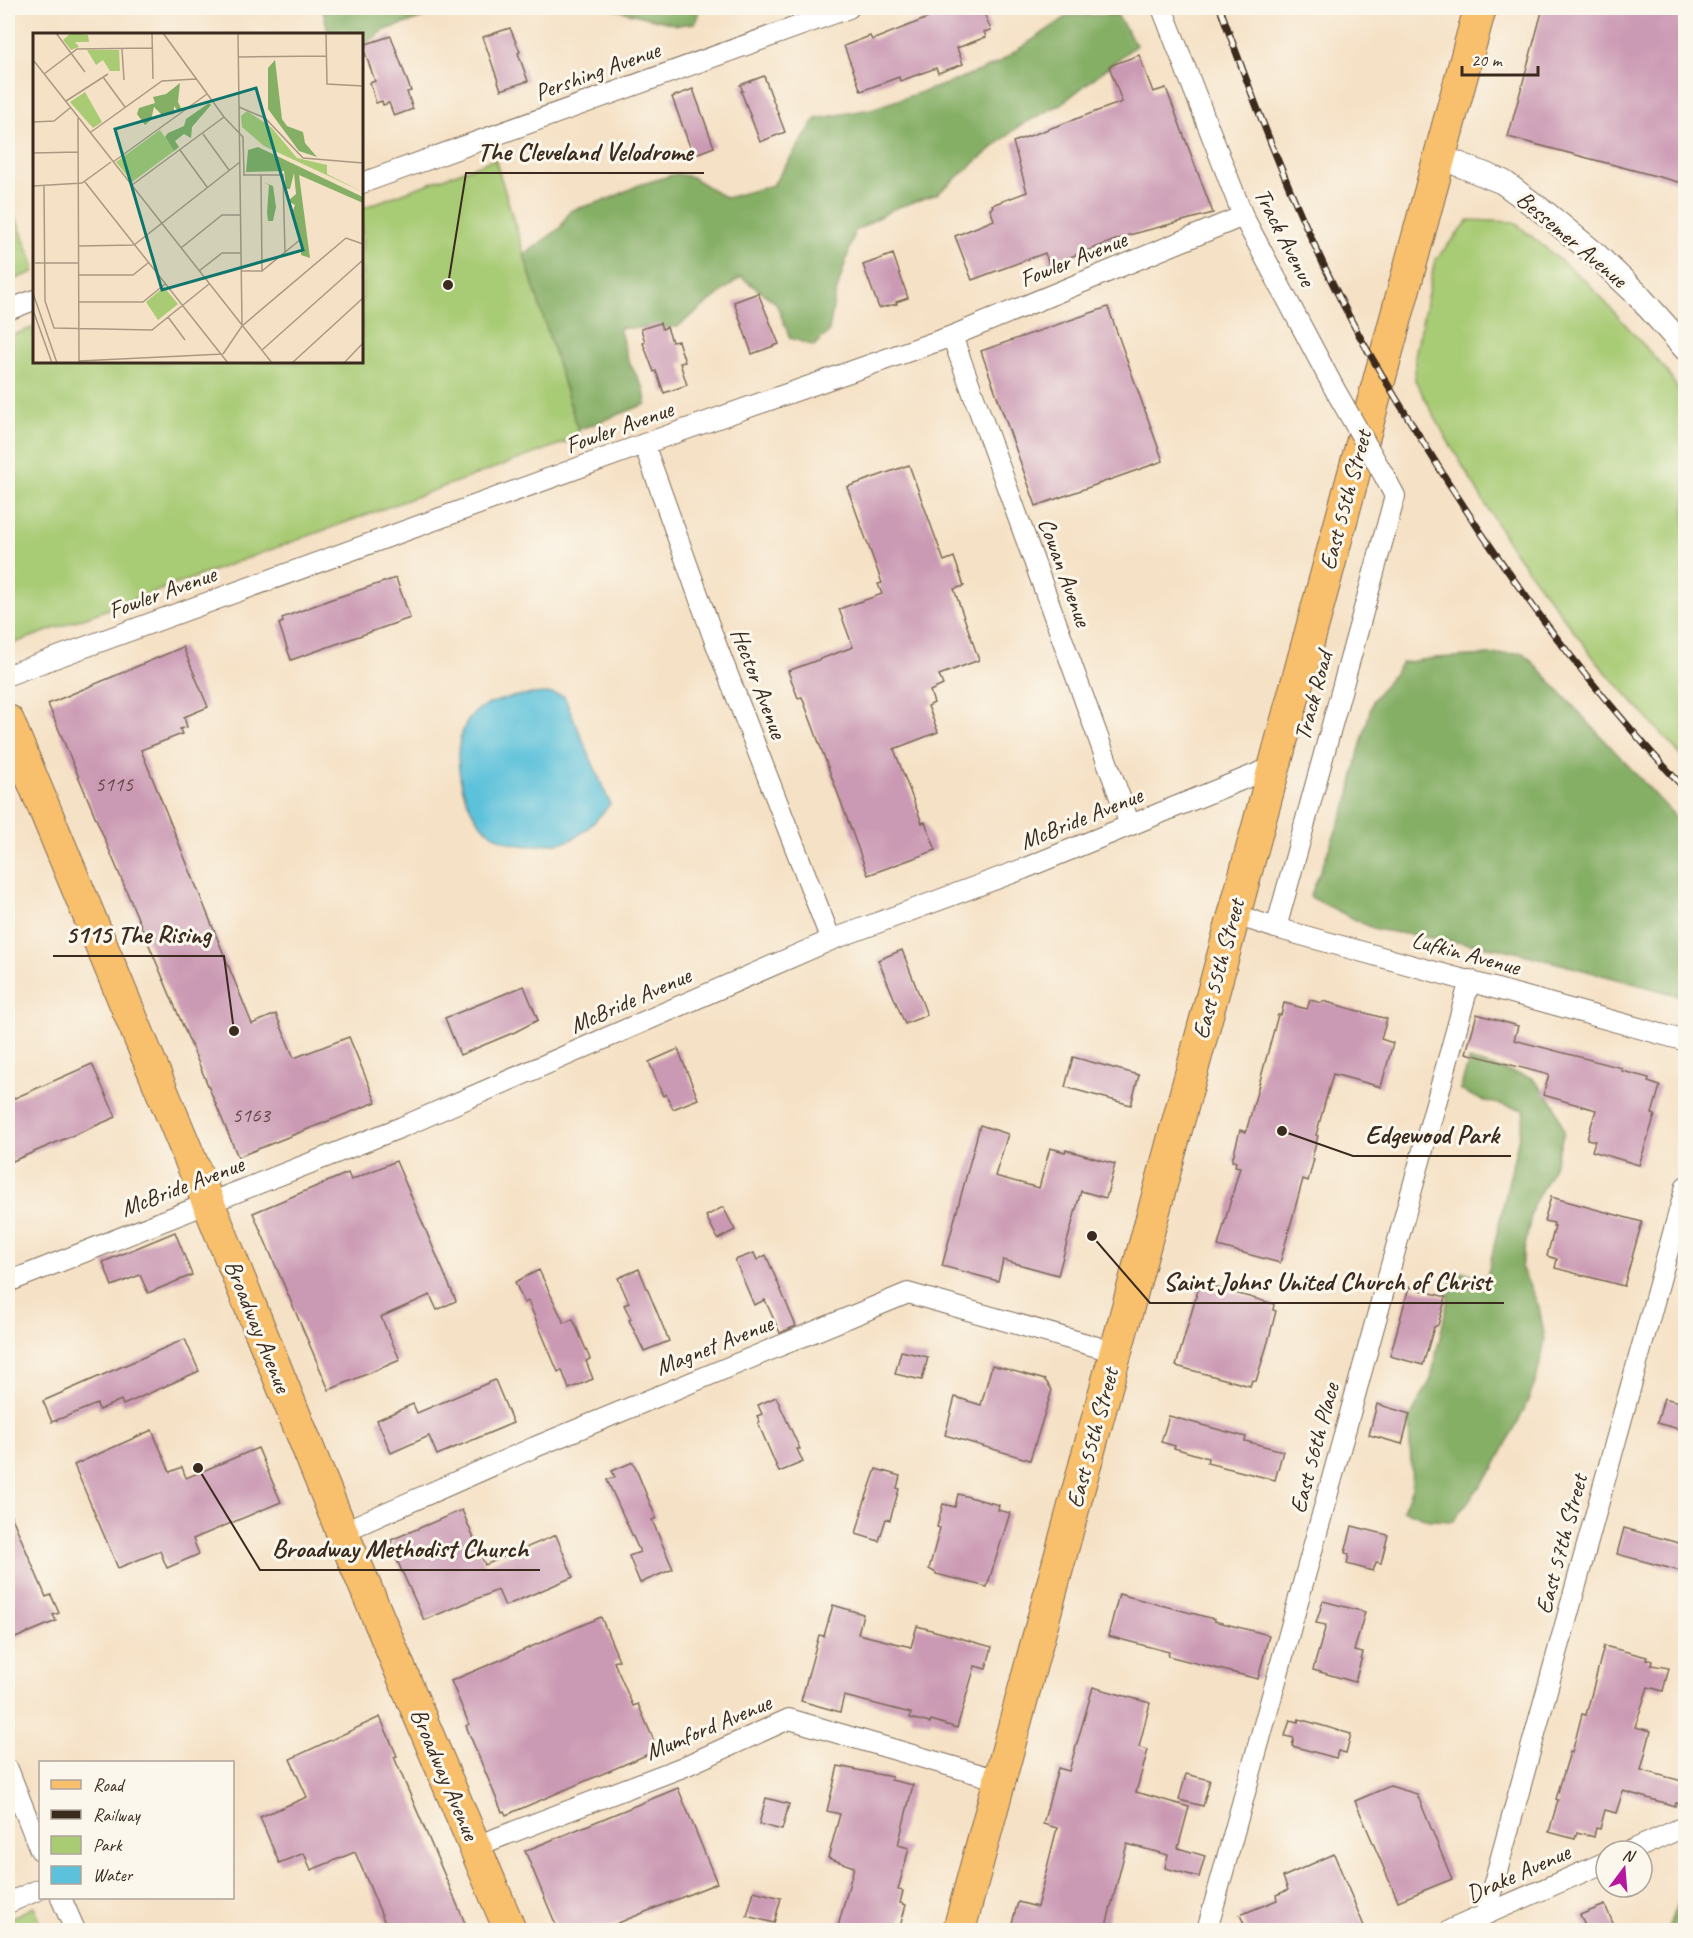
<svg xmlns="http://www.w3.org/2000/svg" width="1693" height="1938" viewBox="0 0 1693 1938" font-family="Caveat,sans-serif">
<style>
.green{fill:#a8cb74;stroke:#727a49;stroke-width:1.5}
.forest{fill:#86af66;stroke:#606c42;stroke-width:1.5}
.water{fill:#5cc1da;stroke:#4c767c;stroke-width:1.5}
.building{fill:#ca99b3}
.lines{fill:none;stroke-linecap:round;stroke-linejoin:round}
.minor-casing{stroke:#7c6a58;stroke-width:22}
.tertiary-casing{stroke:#7c6a58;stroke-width:26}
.primary-casing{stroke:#7c6a58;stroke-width:34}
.minor{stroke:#fff;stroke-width:20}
.tertiary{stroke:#fff;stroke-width:24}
.primary{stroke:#f8bf6c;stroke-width:32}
.rail-casing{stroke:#3b2a1e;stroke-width:7}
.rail{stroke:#fbf7ec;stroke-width:4.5;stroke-dasharray:14;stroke-linecap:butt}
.minor-bridge-casing{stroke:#7c6a58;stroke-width:22;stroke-linecap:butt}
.minor-bridge{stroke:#fff;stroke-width:20}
.labels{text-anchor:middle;stroke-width:6;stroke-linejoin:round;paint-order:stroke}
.number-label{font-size:21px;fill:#5f4643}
.street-label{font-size:24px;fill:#3b2a1e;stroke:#fbf7ec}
.inset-road{fill:none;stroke:#ab9882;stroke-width:1.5}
.view{fill:#0f766e;fill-opacity:0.15;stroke:#0f766e;stroke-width:3}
.inset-edge{fill:none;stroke:#3b2a1e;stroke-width:3}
.leader{fill:none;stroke:#3b2a1e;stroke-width:2}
.callout-dot{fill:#3b2a1e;stroke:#fbf7ec;stroke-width:2}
.callout-label{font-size:26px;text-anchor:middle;font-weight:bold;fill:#3b2a1e;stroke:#fbf7ec;stroke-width:6;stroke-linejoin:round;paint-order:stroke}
</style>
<rect width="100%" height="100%" fill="#fbf7ec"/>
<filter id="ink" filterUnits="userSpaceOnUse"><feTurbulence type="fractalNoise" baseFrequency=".0167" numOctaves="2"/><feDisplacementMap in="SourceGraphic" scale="12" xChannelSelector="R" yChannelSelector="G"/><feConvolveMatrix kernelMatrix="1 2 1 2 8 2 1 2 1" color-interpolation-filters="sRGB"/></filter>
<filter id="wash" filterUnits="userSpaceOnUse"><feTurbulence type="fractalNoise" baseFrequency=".008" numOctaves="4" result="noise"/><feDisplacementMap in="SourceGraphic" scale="24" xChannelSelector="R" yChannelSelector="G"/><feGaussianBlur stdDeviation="1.35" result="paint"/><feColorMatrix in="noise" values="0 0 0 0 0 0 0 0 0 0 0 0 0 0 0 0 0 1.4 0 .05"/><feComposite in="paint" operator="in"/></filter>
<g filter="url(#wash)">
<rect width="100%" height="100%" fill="#f5e1c5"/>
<g class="green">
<polygon points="495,159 580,437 12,644 8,633 8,337 34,327 34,362 362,362 362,208"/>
<polygon points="8,198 34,265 34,272 8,282"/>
<polygon points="1469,220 1514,222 1589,284 1667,371 1685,402 1685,760 1597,662 1510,546 1445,436 1415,380 1415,356 1435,260"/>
<polygon points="34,1907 44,1930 8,1930 8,1919"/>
</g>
<g class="forest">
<polygon points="322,8 431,8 423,18 385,30 362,46 362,34 329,34"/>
<polygon points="609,8 700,8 695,23 678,25"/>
<polygon points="1117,15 1136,45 1061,104 1019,126 937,194 893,209 855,231 834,300 829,332 814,346 790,338 776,303 741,277 677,327 619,328 628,360 644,389 646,404 578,430 524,255 560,228 570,211 609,199 639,185 676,174 692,177 726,198 773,185 816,119 871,109 952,82 998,63 1068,16"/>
<polygon points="1524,653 1685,827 1685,997 1508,950 1374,929 1310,897 1349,798 1359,751 1373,700 1402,663 1435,658"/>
<polygon points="1469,1060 1532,1078 1555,1105 1564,1132 1553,1169 1533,1205 1521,1267 1539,1307 1545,1340 1536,1381 1523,1412 1493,1469 1453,1521 1430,1520 1403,1510 1412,1488 1409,1420 1431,1379 1454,1271 1487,1277 1525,1110 1481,1100 1460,1090"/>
<polygon points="1685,1885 1685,1930 1667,1930"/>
</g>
<path class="water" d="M547,693L564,696L610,804C599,817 586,832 570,840C563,843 554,843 547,844C527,848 504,845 487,830C458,805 443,732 481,708C500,697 526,694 547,693Z"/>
<g id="blocks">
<g class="building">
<polygon points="953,8 982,8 991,30 984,32 986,37 957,48 963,64 938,73 936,68 900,81 899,77 861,91 844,46 870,36 872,40"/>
<polygon points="1543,8 1686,8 1686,184 1508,137"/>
<polygon points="510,28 520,52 518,53 528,81 501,90 483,37"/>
<polygon points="391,36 411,91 407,92 413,109 394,116 389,103 383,105 382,101 376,103 370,83 375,81 363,47 366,46 366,44"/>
<polygon points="1139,55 1153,92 1166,88 1213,213 1129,235 1049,265 1045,253 972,280 955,236 994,220 990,209 993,207 992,205 1027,192 1013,142 1122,102 1109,66"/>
<polygon points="764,76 785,132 760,142 741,91 743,91 740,85"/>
<polygon points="693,89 714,147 693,155 672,97"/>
<polygon points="893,254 908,298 896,302 897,304 879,308 863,265"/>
<polygon points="758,293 779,344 752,354 734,302"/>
<polygon points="1108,307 1163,461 1036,506 981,351"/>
<polygon points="660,323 662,329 667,327 672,342 678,341 685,362 680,363 687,385 664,393 656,371 654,372 643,343 645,342 641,329"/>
<polygon points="909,465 944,561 954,557 964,586 954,589 979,660 939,675 943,685 930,691 934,703 928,706 938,732 894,749 922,823 925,822 936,850 868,875 802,697 798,698 788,671 853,647 839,609 882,594 878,584 882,583 847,487"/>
<polygon points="396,578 410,618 291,660 279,624 283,622 282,618 329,600"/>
<polygon points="183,647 208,707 184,717 187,727 180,729 182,734 141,750 252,1024 276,1014 294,1058 349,1037 376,1102 238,1157 48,704"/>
<polygon points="902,950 927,1015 905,1024 878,960"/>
<polygon points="524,986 538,1020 515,1032 460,1055 445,1018"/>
<polygon points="1310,1000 1322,1003 1323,1001 1387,1019 1381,1039 1393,1043 1381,1087 1333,1074 1316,1135 1318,1136 1312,1158 1314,1159 1308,1181 1303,1179 1280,1263 1218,1246 1240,1167 1235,1166 1236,1162 1232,1161 1240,1130 1246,1132 1278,1015 1281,1015 1284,1003 1307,1009"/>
<polygon points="1477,1014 1518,1026 1514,1040 1622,1068 1622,1071 1649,1078 1648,1082 1660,1086 1652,1114 1655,1115 1639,1165 1592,1151 1595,1141 1587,1139 1596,1110 1543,1095 1549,1075 1466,1053"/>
<polygon points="678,1049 698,1099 673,1109 666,1094 663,1096 649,1062"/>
<polygon points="1073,1057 1139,1075 1131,1105 1065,1087"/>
<polygon points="92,1064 116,1117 8,1163 8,1101"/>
<polygon points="980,1125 1008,1134 995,1176 1039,1188 1050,1148 1065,1152 1066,1150 1115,1164 1106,1198 1081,1191 1058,1275 1003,1260 998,1281 942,1266"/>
<polygon points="396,1161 456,1301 437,1310 430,1295 381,1317 400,1360 329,1390 253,1213 348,1173 351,1180"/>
<polygon points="1551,1197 1642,1222 1624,1286 1555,1268 1557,1259 1547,1256 1555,1226 1553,1226 1554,1223 1544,1221"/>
<polygon points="723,1207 735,1230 718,1239 706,1216"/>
<polygon points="175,1232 192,1275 148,1293 140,1275 112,1286 103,1262"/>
<polygon points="754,1253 757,1260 766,1255 796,1326 780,1333 765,1300 754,1305 735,1260"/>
<polygon points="639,1269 669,1341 644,1351 629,1320 631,1319 624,1305 629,1303 618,1278"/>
<polygon points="539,1270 564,1323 573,1319 590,1359 586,1361 593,1379 569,1389 562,1370 558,1372 528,1301 524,1303 515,1282"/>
<polygon points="1200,1283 1274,1304 1273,1310 1276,1311 1268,1342 1256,1381 1252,1380 1250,1386 1176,1366"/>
<polygon points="1409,1287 1446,1297 1438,1325 1434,1327 1423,1365 1390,1356"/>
<polygon points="185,1339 199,1371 123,1405 121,1400 99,1410 97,1404 52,1422 43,1401"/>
<polygon points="901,1351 928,1357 922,1380 895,1374"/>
<polygon points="992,1365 1045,1380 1052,1390 1030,1460 945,1435 955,1397 981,1405"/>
<polygon points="495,1380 513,1423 437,1455 429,1436 391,1453 377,1420 413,1404 417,1413"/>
<polygon points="776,1397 800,1449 797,1449 803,1462 779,1472 758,1423 760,1422 757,1416 762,1414 758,1405"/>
<polygon points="1664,1398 1686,1404 1686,1431 1657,1423"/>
<polygon points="1377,1404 1410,1414 1402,1444 1369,1435"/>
<polygon points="1169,1416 1246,1437 1245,1441 1283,1451 1275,1480 1207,1463 1208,1458 1174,1448 1175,1446 1161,1442"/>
<polygon points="152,1430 170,1472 182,1467 186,1478 258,1448 281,1502 193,1539 199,1554 167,1568 160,1551 118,1568 74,1465"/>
<polygon points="633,1462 656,1518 652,1520 673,1569 640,1583 629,1556 640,1552 607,1480 615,1477 612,1471"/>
<polygon points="876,1469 900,1476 897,1488 899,1489 890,1520 886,1519 879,1541 856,1534 862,1512 861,1512"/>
<polygon points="958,1494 999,1505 998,1510 1010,1513 987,1587 936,1574 936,1573 929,1569 940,1528 937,1527 943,1504 955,1507"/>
<polygon points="8,1508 46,1597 51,1595 59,1613 53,1615 56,1621 8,1641"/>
<polygon points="462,1510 485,1565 556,1535 573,1577 505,1606 498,1590 424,1620 391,1547 393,1546 391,1540"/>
<polygon points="1352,1526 1388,1535 1381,1563 1376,1562 1373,1571 1347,1564 1349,1554 1345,1553"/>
<polygon points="1624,1528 1686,1545 1680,1571 1617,1554"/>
<polygon points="1119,1594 1214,1619 1214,1621 1269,1635 1258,1679 1168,1656 1169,1652 1108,1636"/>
<polygon points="1323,1601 1365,1612 1354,1651 1363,1653 1355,1682 1313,1670 1326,1625 1316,1623"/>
<polygon points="833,1605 863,1614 858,1634 911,1647 917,1626 992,1647 986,1669 975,1666 957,1728 931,1720 930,1723 910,1718 911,1713 844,1696 840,1712 801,1701 819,1635 824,1636"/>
<polygon points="601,1617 619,1660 614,1662 633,1706 638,1704 658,1750 506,1815 504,1811 502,1812 466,1726 469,1724 451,1681"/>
<polygon points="1604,1646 1647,1657 1646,1659 1652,1661 1651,1665 1669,1668 1663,1691 1648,1687 1635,1727 1651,1731 1641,1770 1686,1782 1686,1806 1676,1803 1675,1806 1623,1791 1616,1813 1605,1810 1600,1829 1596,1828 1594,1837 1577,1832 1575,1839 1549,1832 1558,1800 1556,1799 1570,1752 1572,1753 1582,1714 1586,1715"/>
<polygon points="1093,1687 1150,1703 1139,1747 1148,1750 1136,1792 1189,1807 1178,1848 1205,1856 1199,1877 1165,1868 1168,1855 1127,1844 1105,1930 1010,1930 1018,1902 1037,1907 1057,1828 1043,1824 1058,1768 1069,1771"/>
<polygon points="380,1717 397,1756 394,1757 468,1930 388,1930 355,1852 311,1870 304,1853 279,1863 260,1817 307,1797 290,1759"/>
<polygon points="1299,1719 1351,1734 1346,1753 1338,1751 1336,1758 1292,1746 1294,1738 1285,1736 1290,1720 1298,1722"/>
<polygon points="838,1766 892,1777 891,1780 913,1785 898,1845 909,1848 898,1890 903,1891 900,1903 906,1905 899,1930 837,1930 854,1867 828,1858 840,1814 827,1811"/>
<polygon points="1186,1774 1210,1780 1203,1806 1179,1800"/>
<polygon points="1390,1786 1417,1794 1452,1879 1398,1901 1355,1801"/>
<polygon points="678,1788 717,1883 601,1930 558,1930 525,1851"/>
<polygon points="766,1798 789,1804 782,1830 759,1824"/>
<polygon points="1334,1854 1364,1926 1352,1930 1247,1930 1240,1915 1277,1900 1276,1895 1288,1890 1283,1877"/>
<polygon points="754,1891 781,1898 774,1923 747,1916"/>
<polygon points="1605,1905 1616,1930 1587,1930 1580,1915"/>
</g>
</g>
</g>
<g filter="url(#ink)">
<use href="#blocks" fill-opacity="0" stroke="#7c6a58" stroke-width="1.5"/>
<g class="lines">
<defs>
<g id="minor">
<polyline points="1162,8 1243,216 1334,388"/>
<polyline points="362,183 849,8"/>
<polyline points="8,310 34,300"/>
<polyline points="952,336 1130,825"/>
<polyline points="644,444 714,639 831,940"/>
<polyline points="8,675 644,444 952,336 1243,216"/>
<polyline points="1233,914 1276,928 1686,1041"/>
<polyline points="1276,928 1395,496 1386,479"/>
<polyline points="8,1282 402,1127 831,940 1023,869 1273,767"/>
<polyline points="342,1532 535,1447 908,1293 1115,1352"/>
<polyline points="8,1769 40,1850"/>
<polyline points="476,1846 683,1767 789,1719 999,1780"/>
<polyline points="1630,1851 1686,1826"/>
<polyline points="61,1898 75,1930"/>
<polyline points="8,1903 40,1889"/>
<polyline points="1485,1915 1686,1186"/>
<polyline points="1207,1930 1470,980"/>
<polyline points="1450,1930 1606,1862"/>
</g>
<polyline id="tertiary" points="1438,156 1503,182 1549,216 1595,254 1636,293 1686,349"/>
<g id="primary">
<polyline points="8,721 208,1202 342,1532 510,1930"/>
<polyline points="959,1930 1480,8"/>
</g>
</defs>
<use href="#minor" class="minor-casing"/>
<use href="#tertiary" class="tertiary-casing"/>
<use href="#primary" class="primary-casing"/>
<use href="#minor" class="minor"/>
<use href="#tertiary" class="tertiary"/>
<use href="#primary" class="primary"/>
<defs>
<path id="rail" d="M1220,8C1258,113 1298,218 1350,318C1371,359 1396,398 1420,437C1497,564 1584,682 1686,790"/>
</defs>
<use href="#rail" class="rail-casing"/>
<use href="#rail" class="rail"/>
<defs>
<polyline id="minor-bridge" points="1334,388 1386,479"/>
</defs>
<use href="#minor-bridge" class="minor-bridge-casing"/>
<use href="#minor-bridge" class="minor-bridge"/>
</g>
</g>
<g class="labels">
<g class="number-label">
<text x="114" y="791">5115</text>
<text x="251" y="1122">5163</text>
</g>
<g class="street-label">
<text transform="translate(597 71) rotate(-20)" y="8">Pershing Avenue</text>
<text transform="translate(1285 237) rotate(63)" y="8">Track Avenue</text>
<text transform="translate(1572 239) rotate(40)" y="8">Bessemer Avenue</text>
<text transform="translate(1073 259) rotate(-22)" y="8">Fowler Avenue</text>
<text transform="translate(619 427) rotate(-20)" y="8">Fowler Avenue</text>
<text transform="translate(1345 500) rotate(-75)" y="8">East 55th Street</text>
<text transform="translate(1065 572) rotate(70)" y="8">Cowan Avenue</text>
<text transform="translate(162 592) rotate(-20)" y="8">Fowler Avenue</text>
<text transform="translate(759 683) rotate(69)" y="8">Hector Avenue</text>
<text transform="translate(1313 696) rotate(-75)" y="8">Track Road</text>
<text transform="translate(1081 818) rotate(-22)" y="8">McBride Avenue</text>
<text transform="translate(1466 953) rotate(15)" y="8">Lufkin Avenue</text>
<text transform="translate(1218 969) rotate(-75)" y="8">East 55th Street</text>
<text transform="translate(630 1000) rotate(-24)" y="8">McBride Avenue</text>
<text transform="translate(182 1186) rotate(-21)" y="8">McBride Avenue</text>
<text transform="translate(258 1326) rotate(68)" y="8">Broadway Avenue</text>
<text transform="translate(714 1345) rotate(-22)" y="8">Magnet Avenue</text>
<text transform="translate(1092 1438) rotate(-75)" y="8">East 55th Street</text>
<text transform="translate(1314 1448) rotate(-75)" y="8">East 56th Place</text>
<text transform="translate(1561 1544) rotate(-75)" y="8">East 57th Street</text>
<text transform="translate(708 1727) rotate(-23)" y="8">Mumford Avenue</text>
<text transform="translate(445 1774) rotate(67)" y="8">Broadway Avenue</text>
<text transform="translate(1518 1873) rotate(-24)" y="8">Drake Avenue</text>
</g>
</g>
<g transform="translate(33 33)">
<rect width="330" height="330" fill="#f5e1c5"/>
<path d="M38,0L55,2L56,9H42L46,14L38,17L30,7ZM54,17H86L87,38H77L70,27L63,32ZM52,59L69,89L60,95L37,69ZM214,78L238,94L264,125L294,132V141L330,159L231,113L209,94L208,83ZM127,97L141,118L99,149L83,129ZM131,254L145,271L125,287L113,269Z" fill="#a8cb74"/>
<path d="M242,27L249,86L254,93L270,99L272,110L284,124L266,118L235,76V35ZM147,50L145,69L148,75L145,78L141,73V81L130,83L121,74L118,87L112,92L104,81L106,75L122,70L120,64L133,61ZM176,70L178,72L159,94L158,105L151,101L142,108L146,114L141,118L132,104L135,100L151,93L153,86ZM225,114L330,164V170L266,142L277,225L268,222V205L259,180L262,172L255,168L263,161L261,140L257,156H253L251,138L213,139L215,117ZM230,149L240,153L243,174L240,188H235L234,180L236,152Z" fill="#86af66"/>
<path class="inset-road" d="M23,0L52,39M119,0L120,46M130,0L191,84L210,104L211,142M205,0L209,292M293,0L294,51L330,53M89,16L91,47M206,24L293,23M1,28L239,330M11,41L44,16L119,15M70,44L92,74M33,68L75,41M206,74L232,85L270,125L330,130M45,85L46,330M0,89L21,88L37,75M58,99L129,48L163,46M170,101L196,137M147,117L174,154M0,120L45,119M80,129L174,61M210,142H250L252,220M228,142L229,238M52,149L195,330M99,152L191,84M0,153L49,150L78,129M11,153L12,268L21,295L119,297L176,251M45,213L101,212L207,129M148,215L189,182H208M2,230H45M166,238L189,220H208M208,238H229L268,206M45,242H100L115,230M0,260L24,330M46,269H110L132,251M0,277L19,330M135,284L152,307M229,317L330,227M190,321L209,293L313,205L330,211M46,328L190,321M259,330L330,265M311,330L330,310"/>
<path class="view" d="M223,55L270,217L129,257L82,96Z"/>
<rect width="330" height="330" class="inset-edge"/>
</g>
<path class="leader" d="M448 285L466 173H704M234 1031L224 956H53M1282 1131L1353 1156H1511M1092 1236L1150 1303H1504M198 1468L260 1570H540"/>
<g class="callout-dot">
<circle cx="448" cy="285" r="6"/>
<circle cx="234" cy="1031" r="6"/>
<circle cx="1282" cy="1131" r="6"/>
<circle cx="1092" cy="1236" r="6"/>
<circle cx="198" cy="1468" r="6"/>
</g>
<g class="callout-label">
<text x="585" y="160">The Cleveland Velodrome</text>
<text x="138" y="943">5115 The Rising</text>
<text x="1432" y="1143">Edgewood Park</text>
<text x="1327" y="1290">Saint Johns United Church of Christ</text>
<text x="400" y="1557">Broadway Methodist Church</text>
</g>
<rect width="1693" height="1938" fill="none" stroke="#fbf7ec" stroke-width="30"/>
<rect x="39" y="1761" width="195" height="138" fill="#fbf7ec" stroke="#aea59a" stroke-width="1.5"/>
<rect x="51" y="1780" width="30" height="9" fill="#f8bf6c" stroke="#aea59a" stroke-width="1.5"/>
<text x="93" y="1791" font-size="18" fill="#3b2a1e">Road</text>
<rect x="51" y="1810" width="30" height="9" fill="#3b2a1e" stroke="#aea59a" stroke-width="1.5"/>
<text x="93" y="1821" font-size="18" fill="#3b2a1e">Railway</text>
<rect x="51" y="1836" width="30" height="18" fill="#a8cb74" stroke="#aea59a" stroke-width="1.5"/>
<text x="93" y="1851" font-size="18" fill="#3b2a1e">Park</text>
<rect x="51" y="1866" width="30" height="18" fill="#5cc1da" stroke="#aea59a" stroke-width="1.5"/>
<text x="93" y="1881" font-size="18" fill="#3b2a1e">Water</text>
<g transform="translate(1624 1869) rotate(16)"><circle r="28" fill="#fbf7ec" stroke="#aea59a" stroke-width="1.5"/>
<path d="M0-4.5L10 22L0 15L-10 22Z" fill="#b5179e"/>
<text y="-9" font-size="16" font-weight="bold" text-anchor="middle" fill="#3b2a1e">N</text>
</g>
<path d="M1462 66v9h76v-9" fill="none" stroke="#3b2a1e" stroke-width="3"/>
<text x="1471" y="66" font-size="18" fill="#3b2a1e" stroke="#fbf7ec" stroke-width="4.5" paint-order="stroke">20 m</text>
</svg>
